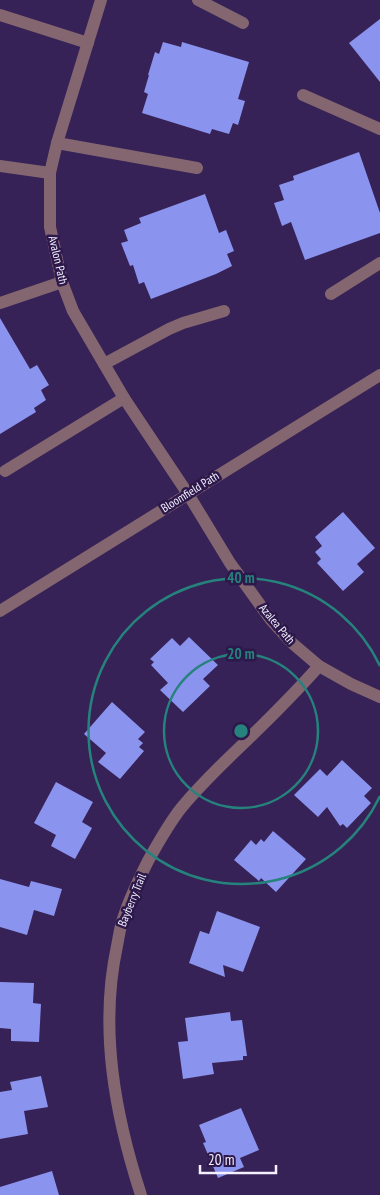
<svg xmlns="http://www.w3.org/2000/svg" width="380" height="1195" viewBox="0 0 380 1195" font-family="'PT Sans Narrow',sans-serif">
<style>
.building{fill:#8a93ee}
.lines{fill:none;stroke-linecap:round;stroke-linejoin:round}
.minor{stroke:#846670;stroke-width:12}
.ring{fill:none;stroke:#26827c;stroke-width:2.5}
.labels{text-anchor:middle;stroke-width:5;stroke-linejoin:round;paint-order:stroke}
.street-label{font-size:12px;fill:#f4f0fd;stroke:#2c184b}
.centre{fill:#26827c;stroke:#2c184b;stroke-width:2.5}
.ring-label{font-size:15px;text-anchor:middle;font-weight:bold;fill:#26827c;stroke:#2c184b;stroke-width:5;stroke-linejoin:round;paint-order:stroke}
</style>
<rect width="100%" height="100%" fill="#362256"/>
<g class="building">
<polygon points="380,19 380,82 349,43"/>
<polygon points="163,42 181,47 182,42 249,62 238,99 245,101 238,125 233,123 229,134 212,129 210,134 142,113 148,94 144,92 149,75 148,75 155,52 159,54"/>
<polygon points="359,152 380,213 380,233 305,260 291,222 282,226 274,203 284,200 279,185 294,180 293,176"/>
<polygon points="205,194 219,233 226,230 234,251 227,254 232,266 216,274 151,299 144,282 139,284 133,265 130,266 121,243 128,241 124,230 141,223 139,218"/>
<polygon points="0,318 30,369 37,365 49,385 41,390 46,400 34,408 36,412 0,434"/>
<polygon points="343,512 375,548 357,564 364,572 343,591 317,563 321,559 315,552 322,546 315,537"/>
<polygon points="189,637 218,665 203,679 210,686 183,712 160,690 168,683 151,665 154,662 150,659 172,638 180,646"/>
<polygon points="112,702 145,732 138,739 143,743 139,747 144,751 120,779 98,762 106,753 84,734"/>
<polygon points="342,760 372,788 364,796 371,803 347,828 343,824 340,826 327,807 318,817 294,795 320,769 327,776"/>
<polygon points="56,782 93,802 82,822 92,828 75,859 51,846 56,835 34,823"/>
<polygon points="273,831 306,859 276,892 261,878 259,881 234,860 251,840 256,845 261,839 264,842"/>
<polygon points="0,879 29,887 31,881 62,889 54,916 34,910 27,935 0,927"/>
<polygon points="217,911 260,927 243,972 223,965 225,977 189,963 200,931 209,934"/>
<polygon points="0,982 34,983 33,1003 41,1004 39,1042 11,1041 11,1029 0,1028"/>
<polygon points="230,1012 231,1021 242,1020 247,1056 243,1056 243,1060 212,1063 214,1074 183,1079 178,1042 188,1041 185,1018"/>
<polygon points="41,1076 48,1107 24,1111 28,1134 0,1139 0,1092 12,1090 10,1082"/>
<polygon points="241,1108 259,1150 240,1158 244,1167 218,1178 203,1143 206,1142 199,1125"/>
<polygon points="52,1171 59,1195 0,1195 0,1187"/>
</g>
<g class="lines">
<g class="minor">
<polyline points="101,0 57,143 50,173 50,227 62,282 73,311 124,398 188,494 230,563 271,620 292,643 319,666 351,684 380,697"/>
<polyline points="198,0 243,23"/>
<polyline points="0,15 88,43"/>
<polyline points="303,95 380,129"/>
<polyline points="57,143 197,168"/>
<polyline points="0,166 50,173"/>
<polyline points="331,294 380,263"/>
<polyline points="0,303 62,282"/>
<polyline points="104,364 169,329 183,323 224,311"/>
<polyline points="5,471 124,398"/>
<polyline points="0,611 380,375"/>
<path d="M141,1195C115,1115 99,1029 117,946C119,936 120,926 124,916C130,897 139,879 148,861C158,843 169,823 182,807C201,784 222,764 243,744C269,719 295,693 319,666"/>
</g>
</g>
<g class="ring">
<circle cx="241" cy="731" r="77"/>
<path d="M380 796A153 153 0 1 1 380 666"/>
</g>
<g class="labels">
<g class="street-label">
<text transform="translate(58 260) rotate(77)" y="4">Avalon Path</text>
<text transform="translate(190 492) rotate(-32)" y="4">Bloomfield Path</text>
<text transform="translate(277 624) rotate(50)" y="4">Azalea Path</text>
<text transform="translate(132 900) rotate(-68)" y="4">Bayberry Trail</text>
</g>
</g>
<circle cx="241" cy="731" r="8" class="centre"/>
<g class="ring-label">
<text x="241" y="583">40 m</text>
<text x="241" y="659">20 m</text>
</g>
<path d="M200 1165v8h76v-8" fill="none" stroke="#f4f0fd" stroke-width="2.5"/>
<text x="208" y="1165" font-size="15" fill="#f4f0fd" stroke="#2c184b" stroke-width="4" paint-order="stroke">20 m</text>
</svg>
